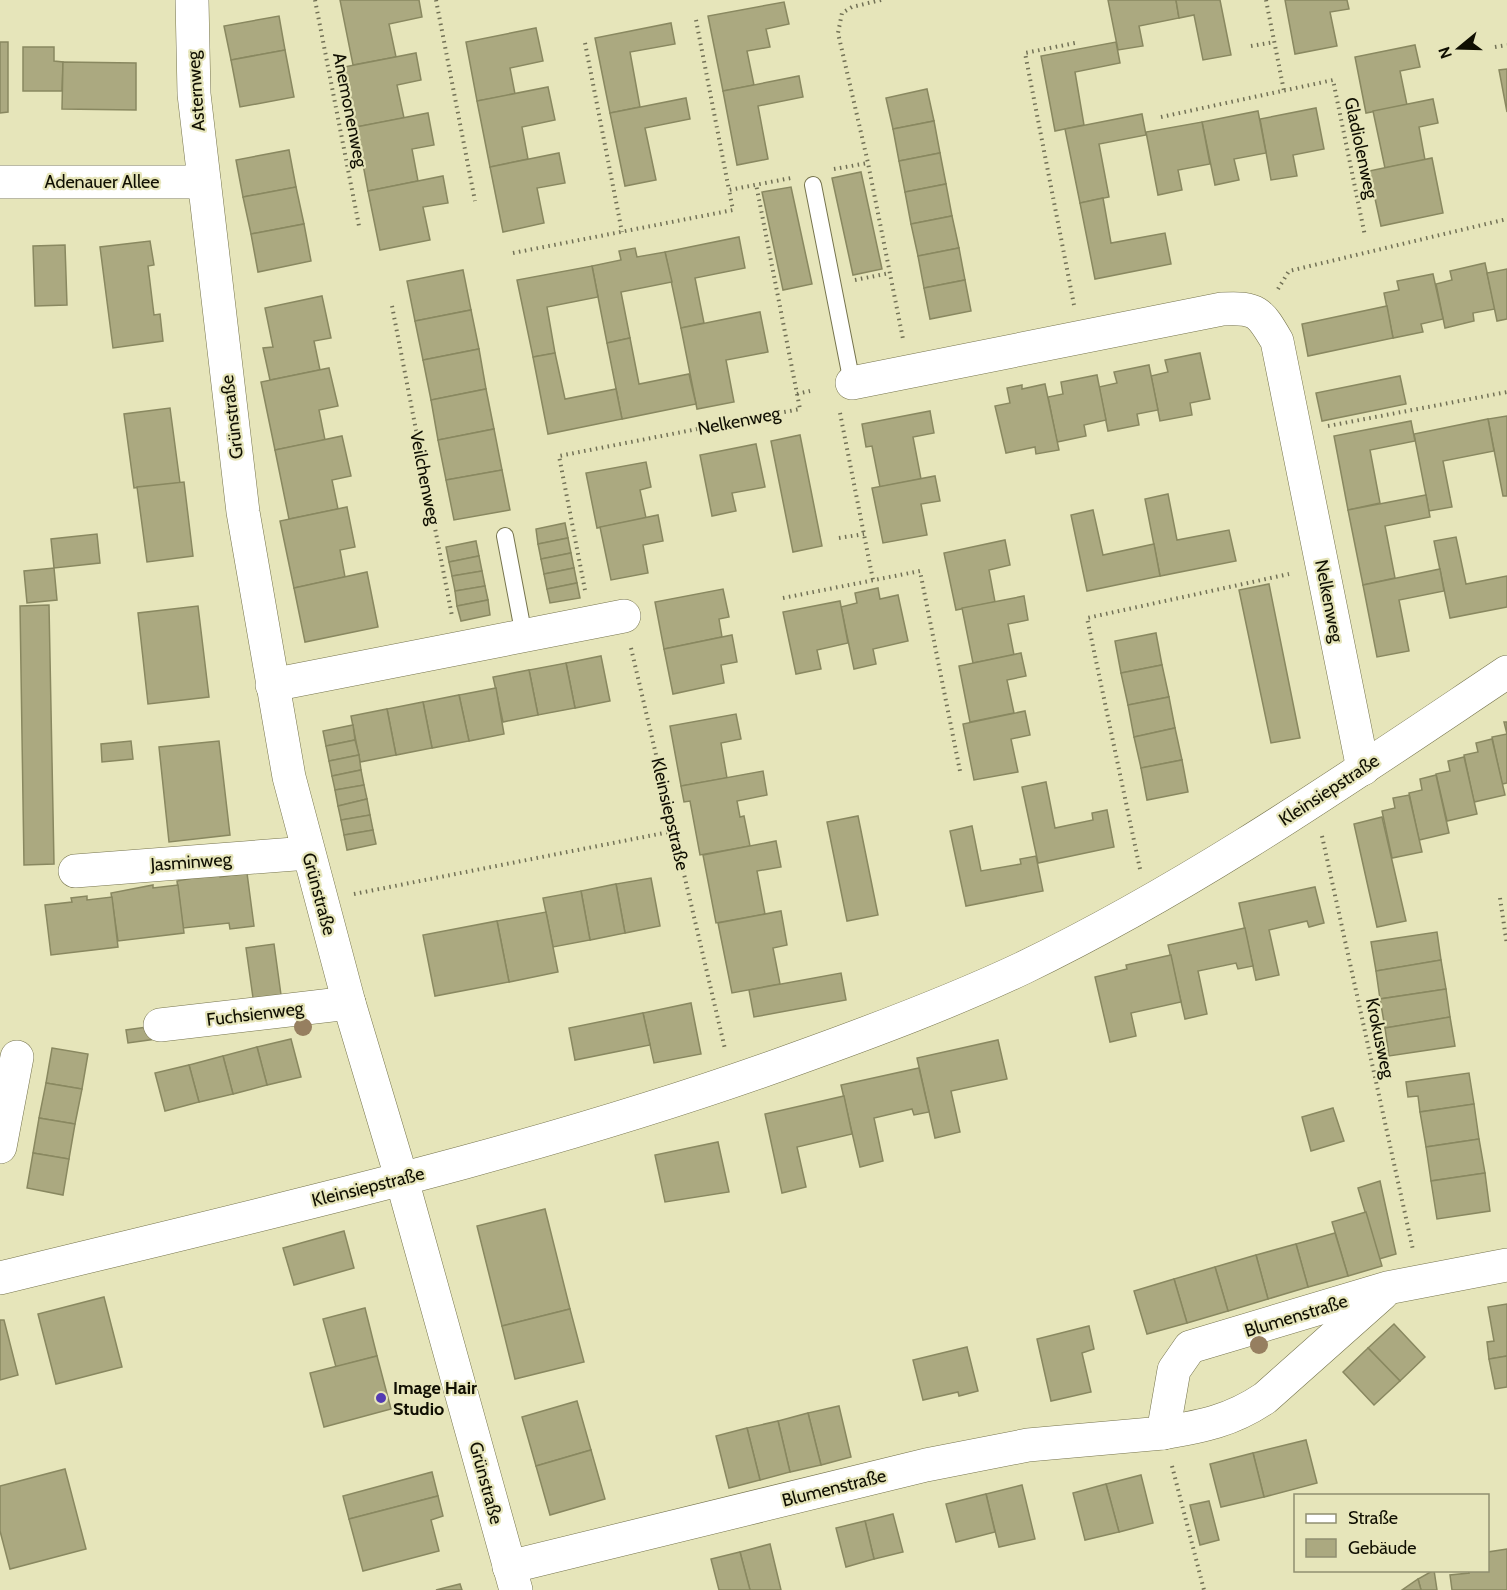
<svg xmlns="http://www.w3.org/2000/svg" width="1507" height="1590" viewBox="0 0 1507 1590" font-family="Cabin,sans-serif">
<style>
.building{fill:#aba980;stroke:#898860;stroke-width:1.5}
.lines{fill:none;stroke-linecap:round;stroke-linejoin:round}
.service-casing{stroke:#76744d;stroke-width:18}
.minor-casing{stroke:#76744d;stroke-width:34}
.path{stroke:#727156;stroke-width:4;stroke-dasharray:1.5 4.5;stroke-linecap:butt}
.service{stroke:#fff;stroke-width:16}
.minor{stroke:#fff;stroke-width:33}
.tree{fill:#967f60}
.poi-dot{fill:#533bb3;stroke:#e6e5ba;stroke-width:2}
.labels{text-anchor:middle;stroke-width:4.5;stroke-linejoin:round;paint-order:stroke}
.street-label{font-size:18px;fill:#100f02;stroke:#e6e5ba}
.poi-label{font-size:18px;font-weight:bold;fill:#100f02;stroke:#e6e5ba;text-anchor:start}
</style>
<rect width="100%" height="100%" fill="#e6e5ba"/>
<g class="building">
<polygon points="340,0 419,0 422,17 389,24 396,57 353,65"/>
<polygon points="1108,0 1176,0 1179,18 1139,26 1143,46 1118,50"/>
<polygon points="1176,0 1220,0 1231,55 1203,60 1194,15 1179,18"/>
<polygon points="1285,0 1347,0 1349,9 1330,12 1337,46 1295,54"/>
<polygon points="784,2 789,24 766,29 770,47 747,51 754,85 723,91 708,16"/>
<polygon points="279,16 285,50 231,60 224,26"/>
<polygon points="671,23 675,44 630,52 640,107 610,113 595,38"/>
<polygon points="536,28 543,61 510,68 515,94 477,101 466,42"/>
<polygon points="0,42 8,42 8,112 0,113"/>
<polygon points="1116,42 1120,63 1075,72 1084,125 1055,131 1041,56"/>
<polygon points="1415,45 1420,67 1400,71 1407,105 1366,113 1355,57"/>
<polygon points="23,47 54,47 54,61 63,62 62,91 23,91"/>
<polygon points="285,50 294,97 240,107 231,60"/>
<polygon points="416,53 421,80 397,85 404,118 356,127 344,67"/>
<polygon points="63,62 136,63 136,110 62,109"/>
<polygon points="1507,69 1507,112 1499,70"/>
<polygon points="799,76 803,97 758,106 768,159 737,165 723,91"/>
<polygon points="548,87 555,120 522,127 528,159 490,167 477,101"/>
<polygon points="927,89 934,121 893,129 886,98"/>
<polygon points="686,98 690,119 645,128 656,180 625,186 610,113"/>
<polygon points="1433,99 1438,123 1419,127 1425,160 1385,168 1373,111"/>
<polygon points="1316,108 1324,149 1293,155 1297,176 1271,180 1260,119"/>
<polygon points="1258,111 1266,153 1234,159 1239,180 1215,185 1202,122"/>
<polygon points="428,113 434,145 412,149 418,181 368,191 356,127"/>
<polygon points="1142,114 1146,135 1099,144 1109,197 1080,203 1065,129"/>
<polygon points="934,121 940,153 899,161 893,129"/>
<polygon points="1202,122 1210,164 1178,170 1182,190 1158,195 1146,132"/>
<polygon points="289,150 296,187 243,197 236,160"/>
<polygon points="559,153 565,183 537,188 544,223 503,232 490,167"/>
<polygon points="940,153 946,184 905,192 899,161"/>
<polygon points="1432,158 1443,213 1381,226 1369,171"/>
<polygon points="861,172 882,269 853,275 832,178"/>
<polygon points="443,176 448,203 423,207 430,240 380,250 368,191"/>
<polygon points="946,184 952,216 911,224 905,192"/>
<polygon points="296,187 304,224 251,234 243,197"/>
<polygon points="791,187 812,284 783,290 762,192"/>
<polygon points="1103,198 1111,243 1165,233 1171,264 1095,279 1080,203"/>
<polygon points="952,216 959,248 918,256 911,224"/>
<polygon points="304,224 311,261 258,272 251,234"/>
<polygon points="739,237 745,268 695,278 704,323 681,328 665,252"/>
<polygon points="150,241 154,265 148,266 154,315 160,314 163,341 113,348 100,247"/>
<polygon points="65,245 67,305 35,306 33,246"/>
<polygon points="635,248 637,257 665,252 672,282 621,292 630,338 607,343 592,266 621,260 619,251"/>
<polygon points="959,248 965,280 924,288 918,256"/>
<polygon points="1485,263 1495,309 1473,313 1474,321 1445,328 1436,284 1452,280 1450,271"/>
<polygon points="592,266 598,297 547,307 555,353 533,357 517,280"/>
<polygon points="1507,269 1507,319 1497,321 1487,273"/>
<polygon points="463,270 471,310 415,321 407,281"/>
<polygon points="1433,274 1443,319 1421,324 1423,332 1393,338 1384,293 1399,290 1397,281"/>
<polygon points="965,280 971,311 930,319 924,288"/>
<polygon points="322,296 331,338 314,341 320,370 270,380 263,348 273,347 265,308"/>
<polygon points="1387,306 1393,338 1308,356 1302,324"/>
<polygon points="471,310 479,349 423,360 415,321"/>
<polygon points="760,312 768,352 726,360 734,402 697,409 681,328"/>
<polygon points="630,338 639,384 689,374 696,404 622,419 607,343"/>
<polygon points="479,349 486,389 431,400 423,360"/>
<polygon points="555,353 565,399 616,389 622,419 548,434 533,357"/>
<polygon points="1200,353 1210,399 1190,403 1192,415 1160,421 1151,376 1168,372 1165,360"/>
<polygon points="1149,365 1158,410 1137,414 1139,425 1108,431 1099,387 1117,383 1114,372"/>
<polygon points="329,368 338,406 319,410 325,440 275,450 261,382"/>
<polygon points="1097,375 1106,420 1084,425 1086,436 1057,442 1048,397 1063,394 1061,382"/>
<polygon points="1400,376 1406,404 1322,421 1316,393"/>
<polygon points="1045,384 1059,450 1036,454 1035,447 1006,453 995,406 1010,403 1007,388 1022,385 1022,389"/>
<polygon points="486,389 494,429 438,440 431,400"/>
<polygon points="170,408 180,483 134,488 124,414"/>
<polygon points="930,411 934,433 913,437 921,479 880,487 872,446 866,447 862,424"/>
<polygon points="1507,416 1507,496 1503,496 1488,419"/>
<polygon points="1488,419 1494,451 1443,461 1452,507 1429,511 1414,434"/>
<polygon points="1411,421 1415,441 1370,450 1380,503 1348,510 1334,436"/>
<polygon points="494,429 502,470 446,480 438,440"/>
<polygon points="800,435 822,546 793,552 771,441"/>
<polygon points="342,436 351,476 332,480 338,509 289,519 275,450"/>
<polygon points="756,444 765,487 732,493 736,511 712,516 700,455"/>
<polygon points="646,462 651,487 640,490 646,518 597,528 586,473"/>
<polygon points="502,470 510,510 454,520 446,480"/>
<polygon points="935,476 940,501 921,504 927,535 883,543 872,488"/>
<polygon points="184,482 193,556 147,562 137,487"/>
<polygon points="1168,494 1177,540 1229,530 1236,561 1160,576 1145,499"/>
<polygon points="1426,495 1430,517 1385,526 1395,578 1363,585 1348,510"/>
<polygon points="347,507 355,547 340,550 345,577 294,588 280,521"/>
<polygon points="1093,510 1103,555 1154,544 1160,576 1087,591 1071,515"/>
<polygon points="658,515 663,541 643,545 648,573 611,580 600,527"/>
<polygon points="565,523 568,538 538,544 536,529"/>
<polygon points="97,534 100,563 54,568 51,539"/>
<polygon points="1456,537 1466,584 1507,576 1507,607 1450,618 1434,541"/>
<polygon points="568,538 571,553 541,559 538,544"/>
<polygon points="1005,540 1010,565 989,570 995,602 956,610 944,553"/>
<polygon points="476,541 479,556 449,562 446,547"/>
<polygon points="571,553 574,568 544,574 541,559"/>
<polygon points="479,556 482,571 452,576 449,562"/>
<polygon points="54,568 57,600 27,603 24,571"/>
<polygon points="574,568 577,583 547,589 544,574"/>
<polygon points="1440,569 1444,591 1399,600 1409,651 1377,657 1363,585"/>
<polygon points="482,571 485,586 455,591 452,576"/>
<polygon points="367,572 378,627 305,642 294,588"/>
<polygon points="577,583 580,598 550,603 547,589"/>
<polygon points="1269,584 1300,738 1271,743 1239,590"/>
<polygon points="485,586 488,600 457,606 455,591"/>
<polygon points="878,588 880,599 898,595 908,641 873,649 876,664 854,669 841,607 857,603 855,593"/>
<polygon points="723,589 729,617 719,619 722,637 664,649 655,602"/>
<polygon points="1024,596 1028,620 1008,624 1014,655 973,663 962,608"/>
<polygon points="488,600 490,615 461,621 457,606"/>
<polygon points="840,601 848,643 817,650 821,669 796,674 783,612"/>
<polygon points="49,605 54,864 24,865 20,606"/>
<polygon points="198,606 209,697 148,704 138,613"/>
<polygon points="1156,633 1162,665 1121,673 1115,641"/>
<polygon points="732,635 737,662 721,665 724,683 673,694 664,649"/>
<polygon points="1021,653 1026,676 1007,680 1014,713 970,722 959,666"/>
<polygon points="601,656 610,701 575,708 566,663"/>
<polygon points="566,663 575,708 538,715 529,670"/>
<polygon points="1162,665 1169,697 1128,705 1121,673"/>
<polygon points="529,670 538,715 503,722 493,677"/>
<polygon points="496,688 504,734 469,741 459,695"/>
<polygon points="459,695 469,741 432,748 423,702"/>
<polygon points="1169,697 1175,728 1134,737 1128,705"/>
<polygon points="423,702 432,748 396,755 387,709"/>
<polygon points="387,709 396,755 360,762 351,716"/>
<polygon points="1025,711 1030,735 1011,739 1018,772 974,780 963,724"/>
<polygon points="736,714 741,739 721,743 727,778 681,786 670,726"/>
<polygon points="1504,722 1507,722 1507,783 1502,784 1492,737 1507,734"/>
<polygon points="353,725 355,740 326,746 323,731"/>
<polygon points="1175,728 1182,760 1141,768 1134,737"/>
<polygon points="1492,739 1505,795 1474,802 1464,755 1478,752 1476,743"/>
<polygon points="355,740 359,755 329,761 326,746"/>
<polygon points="131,741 133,759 102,762 101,744"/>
<polygon points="219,741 230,835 169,842 159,747"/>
<polygon points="359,755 361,770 332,776 329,761"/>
<polygon points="1464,757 1477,814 1447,821 1436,774 1450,771 1448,761"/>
<polygon points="1182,760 1188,792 1147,800 1141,768"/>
<polygon points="361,770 364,785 335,790 332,776"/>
<polygon points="763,771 767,795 737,801 740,817 744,816 750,846 700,855 690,801 684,802 681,786"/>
<polygon points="1436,775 1449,833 1419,840 1409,793 1422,790 1420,779"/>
<polygon points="1046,782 1055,828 1093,820 1092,813 1107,810 1114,847 1038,863 1022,787"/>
<polygon points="364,785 367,799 338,806 335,790"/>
<polygon points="1409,795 1422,852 1392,858 1382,811 1395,808 1393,798"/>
<polygon points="367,799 370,815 341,820 338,806"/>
<polygon points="370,815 373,830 344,835 341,820"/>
<polygon points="858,816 878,915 847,921 827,822"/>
<polygon points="1382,817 1406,921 1377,927 1354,824"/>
<polygon points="972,826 981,871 1021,864 1020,859 1036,856 1043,891 966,906 950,831"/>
<polygon points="373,830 376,844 347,850 344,835"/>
<polygon points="776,841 781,867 757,871 765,914 716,923 703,855"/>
<polygon points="219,873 220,877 247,873 254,926 230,929 229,923 183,928 177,881"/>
<polygon points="651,878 660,926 625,933 616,884"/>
<polygon points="616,884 625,933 590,940 581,891"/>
<polygon points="153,885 153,888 178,885 184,933 118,941 111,893"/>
<polygon points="1315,887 1324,923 1309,927 1307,921 1269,930 1279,975 1256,980 1239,903"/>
<polygon points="581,891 590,940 553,947 543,898"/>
<polygon points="87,896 87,900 112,897 118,947 51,955 45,905 72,902 71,898"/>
<polygon points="781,911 787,945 773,948 780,984 732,993 718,923"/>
<polygon points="546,912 558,972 509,982 497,921"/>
<polygon points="497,921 509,982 435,996 423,935"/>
<polygon points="1245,928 1253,966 1238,969 1236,963 1198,971 1207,1014 1185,1019 1168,945"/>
<polygon points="1437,932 1441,960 1376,971 1371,942"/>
<polygon points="274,944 282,1002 254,1005 246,948"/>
<polygon points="1171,955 1181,1002 1131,1013 1136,1036 1110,1042 1095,977 1127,969 1126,965"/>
<polygon points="1441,960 1446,989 1380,999 1376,971"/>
<polygon points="841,973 846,1000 754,1017 749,990"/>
<polygon points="1446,989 1450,1017 1385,1028 1380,999"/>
<polygon points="691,1003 701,1054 654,1063 643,1013"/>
<polygon points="643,1013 650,1045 575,1060 569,1028"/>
<polygon points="1450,1017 1455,1046 1389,1056 1385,1028"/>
<polygon points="154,1026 156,1039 128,1043 126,1030"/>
<polygon points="291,1039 301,1077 267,1085 257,1047"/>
<polygon points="998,1040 1007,1079 951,1091 960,1132 935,1138 917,1058"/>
<polygon points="257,1047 267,1085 233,1094 223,1056"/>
<polygon points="52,1048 88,1054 82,1089 46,1083"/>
<polygon points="223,1056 233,1094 199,1102 189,1065"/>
<polygon points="189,1065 199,1102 165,1111 155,1073"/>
<polygon points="919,1068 929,1112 914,1115 912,1109 874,1118 883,1161 860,1167 841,1085"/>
<polygon points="1469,1073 1474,1104 1420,1112 1418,1096 1408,1097 1406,1082"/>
<polygon points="46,1083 82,1089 75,1124 39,1118"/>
<polygon points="844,1096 852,1134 797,1147 806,1187 782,1193 765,1114"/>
<polygon points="1474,1104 1479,1139 1426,1147 1420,1112"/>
<polygon points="1333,1108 1344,1141 1311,1151 1302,1117"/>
<polygon points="39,1118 75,1124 69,1159 33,1153"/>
<polygon points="1479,1139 1485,1173 1431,1181 1426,1147"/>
<polygon points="718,1142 729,1192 665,1202 655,1155"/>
<polygon points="33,1153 69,1159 63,1195 27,1188"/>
<polygon points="1485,1173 1490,1211 1437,1219 1431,1181"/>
<polygon points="1380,1181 1396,1254 1379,1259 1358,1188"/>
<polygon points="545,1209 570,1309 502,1326 477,1226"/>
<polygon points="1366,1212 1382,1266 1348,1276 1332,1222"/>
<polygon points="344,1231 354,1268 294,1285 283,1248"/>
<polygon points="1335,1233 1348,1276 1308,1287 1296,1244"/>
<polygon points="1296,1244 1308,1287 1268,1299 1256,1255"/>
<polygon points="1256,1255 1268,1299 1228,1311 1215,1267"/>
<polygon points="1215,1267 1228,1311 1187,1323 1174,1279"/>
<polygon points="1174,1279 1187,1323 1147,1334 1134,1291"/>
<polygon points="104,1297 122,1367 56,1384 38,1314"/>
<polygon points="1507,1304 1507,1356 1489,1359 1487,1342 1494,1341 1488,1307"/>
<polygon points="365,1308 377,1356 336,1367 323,1319"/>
<polygon points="570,1309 584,1362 515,1379 502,1326"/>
<polygon points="0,1320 4,1320 18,1375 0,1380"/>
<polygon points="1394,1324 1425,1357 1400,1381 1368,1348"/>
<polygon points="1089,1326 1094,1349 1082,1353 1091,1392 1051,1401 1037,1339"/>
<polygon points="967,1347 978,1391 959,1396 958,1392 923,1400 913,1360"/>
<polygon points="1368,1348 1400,1381 1374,1405 1343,1372"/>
<polygon points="377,1356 391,1409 324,1427 310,1373"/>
<polygon points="1507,1356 1507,1387 1495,1389 1489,1359"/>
<polygon points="577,1401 591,1450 536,1466 522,1417"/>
<polygon points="839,1406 851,1457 821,1465 808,1413"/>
<polygon points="808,1413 821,1465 790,1472 778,1421"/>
<polygon points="778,1421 790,1472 760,1480 747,1428"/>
<polygon points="747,1428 760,1480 729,1488 716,1436"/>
<polygon points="1306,1440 1317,1483 1264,1497 1253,1453"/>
<polygon points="591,1450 605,1499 550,1515 536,1466"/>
<polygon points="1253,1453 1264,1497 1221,1507 1210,1464"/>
<polygon points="65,1469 86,1549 10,1569 0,1531 0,1486"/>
<polygon points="432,1472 438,1496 349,1519 343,1496"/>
<polygon points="1141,1475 1153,1523 1119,1532 1106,1484"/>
<polygon points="1106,1484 1119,1532 1085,1540 1073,1493"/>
<polygon points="1022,1485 1035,1539 999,1547 986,1494"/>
<polygon points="986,1494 995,1532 956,1542 946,1504"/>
<polygon points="438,1496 443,1516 431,1520 439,1551 363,1571 349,1519"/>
<polygon points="1209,1501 1219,1540 1200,1545 1190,1505"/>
<polygon points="893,1514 903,1552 874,1559 865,1521"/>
<polygon points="865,1521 874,1559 846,1567 836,1528"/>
<polygon points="770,1544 781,1590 750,1590 740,1552"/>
<polygon points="1507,1549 1507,1590 1452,1590 1450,1575 1469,1573 1468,1570 1488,1570 1488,1552"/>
<polygon points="740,1552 750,1590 719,1590 711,1559"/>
<polygon points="1434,1570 1437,1590 1421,1590 1418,1579"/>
<polygon points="1418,1579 1421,1590 1402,1590"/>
<polygon points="460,1584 462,1590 436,1590"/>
</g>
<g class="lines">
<defs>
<g id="service">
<polyline points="813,185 852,383"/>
<polyline points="505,536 524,636"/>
</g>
<g id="minor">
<polyline points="192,0 194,94 243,512 289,777 349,1003 402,1180 516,1590"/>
<polyline points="0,182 204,182"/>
<path d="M852,383L1222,309C1257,307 1260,312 1277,341L1363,769"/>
<polyline points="272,685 624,616"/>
<polyline points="75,871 308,853"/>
<polyline points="160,1025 349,1003"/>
<polyline points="0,1147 17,1057"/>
<path d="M0,1278C269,1212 541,1152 801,1057C876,1030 951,1002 1023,968C1193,886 1350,777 1507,672"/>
<path d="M1163,1433C1203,1426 1231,1421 1265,1398L1382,1294"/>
<polyline points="509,1567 926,1465 1028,1445 1163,1433 1174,1370 1190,1347 1387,1288 1507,1265"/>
</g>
</defs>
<use href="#service" class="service-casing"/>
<use href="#minor" class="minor-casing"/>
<g class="path">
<polyline points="315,0 359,226"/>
<polyline points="436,0 475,201"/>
<polyline points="881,0 852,7 842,13 838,33 868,163 903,339"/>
<polyline points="1266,0 1284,91"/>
<polyline points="696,20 729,190 791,178"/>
<polyline points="585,43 622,232"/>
<polyline points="1251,46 1274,42"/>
<polyline points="1495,47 1507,45"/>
<polyline points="1161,117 1333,80 1365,236"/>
<polyline points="834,169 868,163"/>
<polyline points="513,253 733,210 729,190"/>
<polyline points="855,280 890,273"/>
<polyline points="1278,289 1289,271 1507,219"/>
<polyline points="1074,305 1025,53 1075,43"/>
<polyline points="392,306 452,616"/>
<polyline points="797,394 810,391"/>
<polyline points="840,413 873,580"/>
<polyline points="1328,426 1507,392"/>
<polyline points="839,538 864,534"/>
<polyline points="585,590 559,456 800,409 756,184"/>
<polyline points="783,598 920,571 960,771"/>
<polyline points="631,648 725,1049"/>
<polyline points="1322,836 1413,1250"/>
<polyline points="1140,869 1087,618 1289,574"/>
<polyline points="354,894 674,831"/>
<polyline points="1500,898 1507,945"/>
<polyline points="1172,1466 1204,1590"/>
</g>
<use href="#service" class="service"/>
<use href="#minor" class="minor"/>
</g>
<g class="tree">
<circle cx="303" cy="1027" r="9"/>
<circle cx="1259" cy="1345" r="9"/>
</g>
<circle class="poi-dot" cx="381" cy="1398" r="6"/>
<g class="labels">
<g class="street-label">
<text transform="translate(196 91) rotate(-94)" y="6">Asternweg</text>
<text transform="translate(350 110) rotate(79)" y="6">Anemonenweg</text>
<text transform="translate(1361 148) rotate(78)" y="6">Gladiolenweg</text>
<text x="102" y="188">Adenauer Allee</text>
<text transform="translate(232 417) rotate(-97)" y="6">Grünstraße</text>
<text transform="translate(739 421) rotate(-11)" y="6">Nelkenweg</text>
<text transform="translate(425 478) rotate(79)" y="6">Veilchenweg</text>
<text transform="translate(1329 601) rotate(79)" y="6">Nelkenweg</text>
<text transform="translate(1329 790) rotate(-33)" y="6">Kleinsiepstraße</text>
<text transform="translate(670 814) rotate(77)" y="6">Kleinsiepstraße</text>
<text transform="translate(191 862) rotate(-4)" y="6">Jasminweg</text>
<text transform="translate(319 894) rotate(75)" y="6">Grünstraße</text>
<text transform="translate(255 1014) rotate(-7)" y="6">Fuchsienweg</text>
<text transform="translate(1380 1038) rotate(78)" y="6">Krokusweg</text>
<text transform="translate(368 1187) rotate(-14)" y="6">Kleinsiepstraße</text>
<text transform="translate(1296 1316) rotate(-17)" y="6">Blumenstraße</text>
<text transform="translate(486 1483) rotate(75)" y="6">Grünstraße</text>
<text transform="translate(834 1488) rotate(-14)" y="6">Blumenstraße</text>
</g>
<g class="poi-label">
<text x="393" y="1394">Image Hair<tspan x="393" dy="21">Studio</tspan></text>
</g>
</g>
<rect x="1294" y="1494" width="195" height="78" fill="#e6e5ba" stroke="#908f70" stroke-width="1.5"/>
<rect x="1306" y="1514" width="30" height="9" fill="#ffffff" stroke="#908f70" stroke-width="1.5"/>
<text x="1348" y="1524" font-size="18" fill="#100f02">Straße</text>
<rect x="1306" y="1539" width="30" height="18" fill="#aba980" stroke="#908f70" stroke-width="1.5"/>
<text x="1348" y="1554" font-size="18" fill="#100f02">Gebäude</text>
<g transform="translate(1459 48) rotate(251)" stroke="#e6e5ba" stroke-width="4.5" paint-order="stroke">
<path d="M0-4.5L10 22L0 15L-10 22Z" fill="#100f02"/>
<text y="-9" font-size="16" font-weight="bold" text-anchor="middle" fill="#100f02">N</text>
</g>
</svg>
